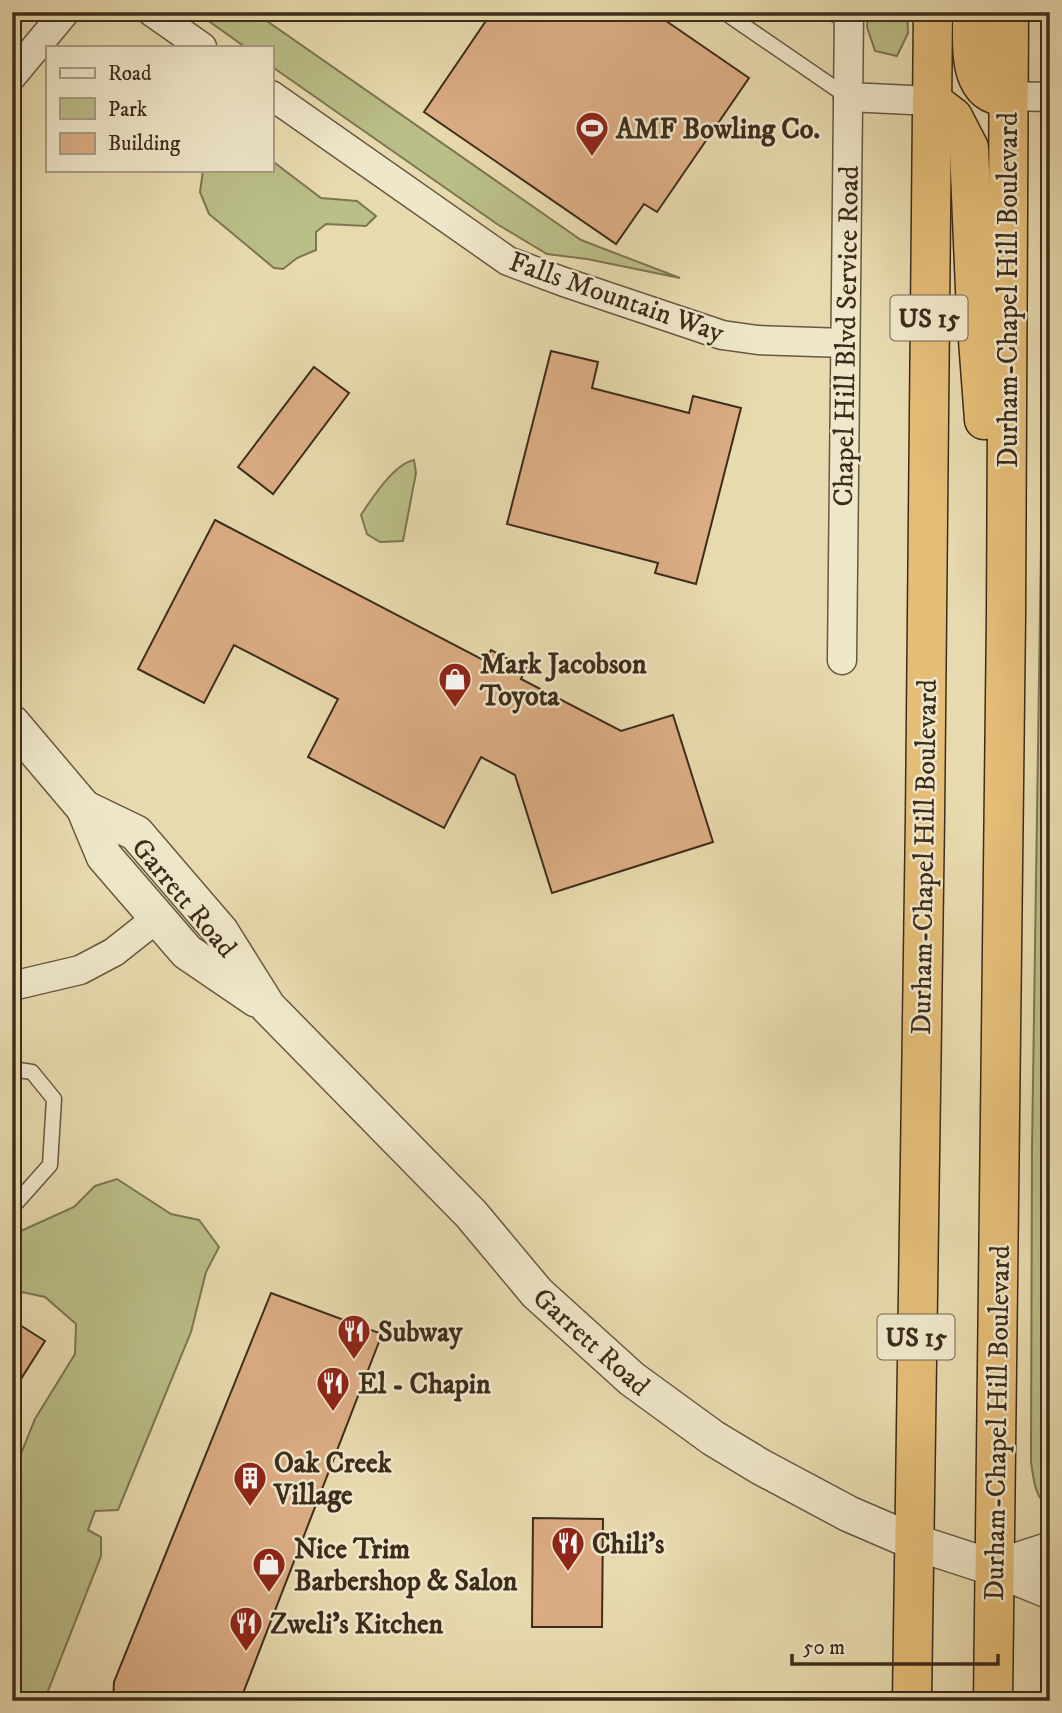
<svg xmlns="http://www.w3.org/2000/svg" width="1062" height="1713" viewBox="0 0 1062 1713" font-family="'IM FELL DW Pica',serif">
<style>
.green{fill:#babe87;stroke:#7c7552;stroke-width:2}
.building{fill:#dcad84;stroke:#3d2c1c;stroke-width:2}
.lines{fill:none;stroke-linecap:round;stroke-linejoin:round}
.service-casing{stroke:#685840;stroke-width:17}
.minor-casing{stroke:#685840;stroke-width:31}
.tertiary-casing{stroke:#685840;stroke-width:38}
.trunk-casing{stroke:#3d2c1c;stroke-width:41}
.service{stroke:#efe7ca;stroke-width:14}
.minor{stroke:#efe7ca;stroke-width:28}
.tertiary{stroke:#efe7ca;stroke-width:35}
.trunk{stroke:#e4bd77;stroke-width:38}
.labels{text-anchor:middle;stroke-width:5;stroke-linejoin:round;paint-order:stroke}
.shield{fill:#efe7ca;stroke:#726450;stroke-width:2}
.shield-label{font-size:26px;font-weight:bold;fill:#3d2c1c}
.poi-label{font-size:28px;font-weight:bold;fill:#3d2c1c;stroke:#efe7ca;text-anchor:start}
.street-label{font-size:28px;fill:#3d2c1c;stroke:#efe7ca}
</style>
<rect width="100%" height="100%" fill="#e7daae"/>
<filter id="stains"><feTurbulence type="fractalNoise" baseFrequency=".00286" numOctaves="4"/><feColorMatrix values="0 0 0 0 .2 0 0 0 0 .09 0 0 0 0 .02 0 0 0 .5 -.17"/></filter>
<radialGradient id="worn" r=".72"><stop offset=".6" stop-color="#630" stop-opacity="0"/><stop offset="1" stop-color="#630" stop-opacity=".3"/></radialGradient>
<g class="green">
<polygon points="196,12 254,12 581,240 680,278 587,259 547,254 497,224 271,66 271,47 245,47"/>
<polygon points="868,12 907,12 908,33 897,56 875,51 867,27"/>
<polygon points="271,160 321,198 357,201 376,216 366,226 326,224 316,232 316,250 297,258 283,269 274,268 209,214 200,192 203,170 271,170"/>
<path d="M1050,179V1509C1034,1496 1034,1481 1031,1462L1032,1150L1042,478V216Z"/>
<path d="M414,460L416,473L403,541L380,542L367,534L361,515C372,498 394,464 414,460Z"/>
<polygon points="117,1179 171,1214 199,1220 219,1247 206,1272 191,1332 118,1510 95,1511 88,1530 101,1537 101,1556 44,1701 12,1701 12,1476 35,1419 75,1354 76,1324 45,1297 12,1290 12,1235 74,1207 95,1186"/>
</g>
<g class="building">
<polygon points="492,12 653,12 749,78 657,212 644,204 616,244 424,112"/>
<polygon points="551,351 598,362 592,388 689,413 693,396 741,408 696,584 655,573 658,563 507,524"/>
<polygon points="314,367 349,393 273,494 238,467"/>
<polygon points="215,520 485,661 491,650 526,668 521,679 621,731 673,715 713,842 552,893 515,775 481,757 444,828 308,757 338,699 234,645 204,703 138,669"/>
<polygon points="271,1293 382,1334 240,1701 113,1701 114,1682"/>
<polygon points="12,1320 45,1341 12,1393"/>
<polygon points="533,1518 603,1519 602,1627 532,1627"/>
</g>
<g class="lines">
<defs>
<g id="service">
<polyline points="724,12 848,97"/>
<polyline points="830,12 849,22"/>
<polyline points="12,1069 32,1072 54,1099 50,1165 17,1202 12,1201"/>
</g>
<g id="minor">
<polyline points="152,12 202,47"/>
<polyline points="12,76 65,12"/>
<polyline points="271,95 508,261 564,282 722,335 758,340 845,343"/>
<polyline points="1008,96 1050,97"/>
<polyline points="848,97 932,101"/>
<polyline points="842,660 849,12"/>
<polyline points="12,986 80,970 114,952 157,918"/>
</g>
<g id="tertiary">
<polyline points="12,723 84,808 104,856 187,952 256,999"/>
<polyline points="84,808 136,833 221,932 268,1007 471,1214 537,1293 632,1379 713,1438 761,1467 849,1514 914,1542 994,1568 1050,1591"/>
<polyline points="994,1568 1050,1550"/>
</g>
<g id="trunk">
<path d="M972,12C973,40 965,98 1008,96"/>
<polyline points="932,101 953,117 969,148 976,313 984,420"/>
<polyline points="912,1701 925,818 933,12"/>
<polyline points="993,1701 1006,617 1009,12"/>
</g>
</defs>
<use href="#service" class="service-casing"/>
<use href="#minor" class="minor-casing"/>
<use href="#tertiary" class="tertiary-casing"/>
<use href="#trunk" class="trunk-casing"/>
<use href="#service" class="service"/>
<use href="#minor" class="minor"/>
<use href="#tertiary" class="tertiary"/>
<use href="#trunk" class="trunk"/>
</g>
<defs>
<symbol id="stadium-pin" viewBox="-11 -11 22 30"><path d="M0 17L-7.5 6A9.5 9.5 0 1 1 7.5 6Z" fill="#8f2418" stroke="#efe7ca"/><path d="M0-5a6.5 5 0 1 0 0 10a6.5 5 0 1 0 0-10ZM-3.5-1.8h7v3.6h-7Z" fill="#fff"/></symbol>
<symbol id="shop-pin" viewBox="-11 -11 22 30"><path d="M0 17L-7.5 6A9.5 9.5 0 1 1 7.5 6Z" fill="#8f2418" stroke="#efe7ca"/><path d="M-5-2.5h2.3a2.7 3.5 0 0 1 5.4 0H5L5.5 6h-11ZM-1.5-2.5h3a1.5 2.3 0 0 0-3 0Z" fill="#fff"/></symbol>
<symbol id="restaurant-pin" viewBox="-11 -11 22 30"><path d="M0 17L-7.5 6A9.5 9.5 0 1 1 7.5 6Z" fill="#8f2418" stroke="#efe7ca"/><path d="M-5-6h1v4h1v-4h1v4h1v-4h1v5L-1.5 .5V6h-2V.5L-5-1ZM5-6V6H3V1.5H1.5Q1.5-4 5-6Z" fill="#fff"/></symbol>
<symbol id="building-pin" viewBox="-11 -11 22 30"><path d="M0 17L-7.5 6A9.5 9.5 0 1 1 7.5 6Z" fill="#8f2418" stroke="#efe7ca"/><path d="M-4-6H4V6H1V3H-1V6H-4ZM-2.5-4.3h1.7v1.8h-1.7ZM.8-4.3h1.7v1.8H.8ZM-2.5-1h1.7V.8h-1.7ZM.8-1h1.7V.8H.8Z" fill="#fff"/></symbol>
</defs>
<g fill-rule="evenodd">
<use href="#stadium-pin" x="573" y="109" width="38" height="52"/>
<use href="#shop-pin" x="436" y="660" width="38" height="52"/>
<use href="#restaurant-pin" x="335" y="1312" width="38" height="52"/>
<use href="#restaurant-pin" x="314" y="1364" width="38" height="52"/>
<use href="#building-pin" x="231" y="1459" width="38" height="52"/>
<use href="#restaurant-pin" x="549" y="1524" width="38" height="52"/>
<use href="#shop-pin" x="250" y="1545" width="38" height="52"/>
<use href="#restaurant-pin" x="227" y="1604" width="38" height="52"/>
</g>
<g class="labels">
<g class="shield">
<rect x="890.5" y="295.5" width="77" height="45" rx="5"/>
<rect x="877.5" y="1314.5" width="77" height="45" rx="5"/>
</g>
<g class="shield-label">
<text x="929" y="327">US 15</text>
<text x="916" y="1346">US 15</text>
</g>
<g class="poi-label">
<text x="616" y="138">AMF Bowling Co.</text>
<text x="480" y="673">Mark Jacobson<tspan x="480" dy="32">Toyota</tspan></text>
<text x="378" y="1341">Subway</text>
<text x="358" y="1393">El - Chapin</text>
<text x="274" y="1472">Oak Creek<tspan x="274" dy="32">Village</tspan></text>
<text x="592" y="1553">Chili's</text>
<text x="294" y="1558">Nice Trim<tspan x="294" dy="32">Barbershop &amp; Salon</tspan></text>
<text x="270" y="1633">Zweli's Kitchen</text>
</g>
<g class="street-label">
<text transform="translate(1007 290) rotate(-90)" y="10">Durham-Chapel Hill Boulevard</text>
<text transform="translate(617 296) rotate(19)" y="10">Falls Mountain Way</text>
<text transform="translate(845 336) rotate(-89)" y="10">Chapel Hill Blvd Service Road</text>
<text transform="translate(923 857) rotate(-89)" y="10">Durham-Chapel Hill Boulevard</text>
<text transform="translate(185 897) rotate(50)" y="10">Garrett Road</text>
<text transform="translate(592 1341) rotate(42)" y="10">Garrett Road</text>
<text transform="translate(996 1423) rotate(-89)" y="10">Durham-Chapel Hill Boulevard</text>
</g>
</g>
<rect width="1062" height="1713" fill="none" stroke="#e7daae" stroke-width="42"/>
<rect x="14" y="14" width="1034" height="1685" fill="none" stroke="#3d2c1c" stroke-width="3.5"/>
<rect x="21" y="21" width="1020" height="1671" fill="none" stroke="#3d2c1c" stroke-width="2"/>
<rect x="46" y="46" width="228" height="126" fill="#efe7ca" stroke="#a89c84" stroke-width="2"/>
<rect x="60" y="68" width="35" height="10" fill="#efe7ca" stroke="#a89c84" stroke-width="2"/>
<text x="108" y="80" font-size="21" fill="#3d2c1c">Road</text>
<rect x="60" y="98" width="35" height="21" fill="#babe87" stroke="#a89c84" stroke-width="2"/>
<text x="108" y="116" font-size="21" fill="#3d2c1c">Park</text>
<rect x="60" y="133" width="35" height="21" fill="#dcad84" stroke="#a89c84" stroke-width="2"/>
<text x="108" y="150" font-size="21" fill="#3d2c1c">Building</text>
<path d="M792 1654v10h206v-10" fill="none" stroke="#3d2c1c" stroke-width="3.5"/>
<text x="803" y="1654" font-size="21" fill="#3d2c1c" stroke="#efe7ca" stroke-width="5" paint-order="stroke">50 m</text>
<rect width="100%" height="100%" filter="url(#stains)"/>
<rect width="100%" height="100%" fill="url(#worn)"/>
</svg>
